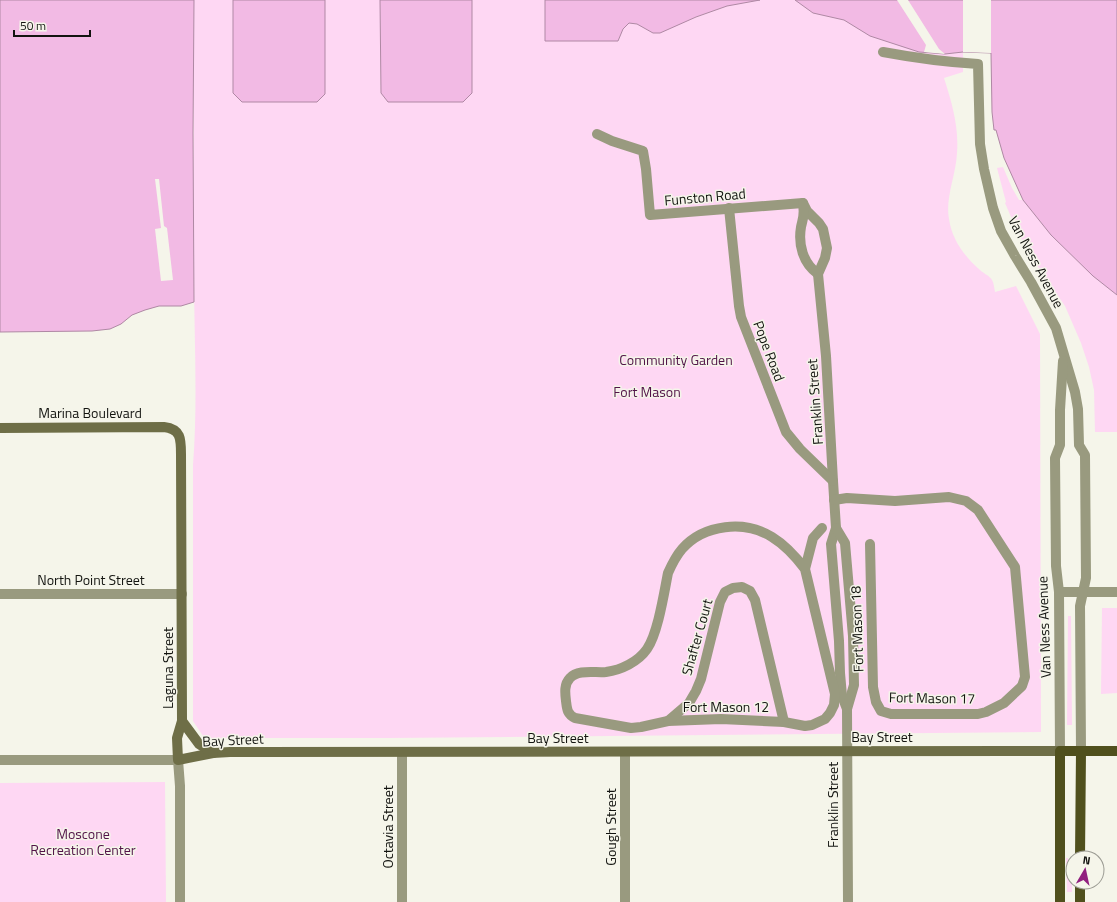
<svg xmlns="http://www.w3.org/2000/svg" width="1117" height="902" viewBox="0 0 1117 902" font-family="'Titillium Web',sans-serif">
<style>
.green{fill:#fed7f3}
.water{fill:#f2bae4;stroke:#af88a4}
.pier{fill:#f5f5ea}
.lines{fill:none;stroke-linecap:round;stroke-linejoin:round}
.minor{stroke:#999a7f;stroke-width:10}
.tertiary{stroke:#999a7f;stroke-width:10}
.secondary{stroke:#6e6e47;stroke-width:10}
.primary{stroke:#50501d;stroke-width:10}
.labels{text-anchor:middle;stroke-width:3;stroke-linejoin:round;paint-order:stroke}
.street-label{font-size:14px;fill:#131410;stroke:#f5f5ea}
.park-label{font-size:14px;fill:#521348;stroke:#f5f5ea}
</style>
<rect width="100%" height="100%" fill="#f5f5ea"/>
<g class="green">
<path d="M194,0H233V93L325,94V0H380L381,93H472V0H545V41H618L623,29L629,23L637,24L653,33L727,6L760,0H795L813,13L844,20L870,36L945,54L963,52V72L944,78C952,103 959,127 957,153C956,175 945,198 949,219C952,240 965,257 980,270C983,273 990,276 992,280C994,283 994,288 995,292L1016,286L1040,334L1041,732L389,738H209L203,736L193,721V465C198,401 194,337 194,273C193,182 194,91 194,0Z"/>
<polygon points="1003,167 1012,188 1019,200 1023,200 1051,235 1093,276 1117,295 1117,432 1095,432 1094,390 1089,367 1081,343 1065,306 1038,267 1018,233 1005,203 1006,202 997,168"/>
<polygon points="1102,608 1117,608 1117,693 1101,694"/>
<polygon points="1068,616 1071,616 1072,725 1067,725"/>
<polygon points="165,782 166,902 0,902 0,783"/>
<polygon points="1066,858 1068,858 1072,884 1072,892 1067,892"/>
</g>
<g class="water">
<polygon points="0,0 194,0 193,133 194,302 181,306 159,306 145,310 132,315 121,324 110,329 92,331 0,332"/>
<polygon points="233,0 325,0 325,94 317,102 242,102 233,93"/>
<polygon points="380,0 472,0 472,93 463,102 388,102 381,93"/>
<polygon points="545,0 760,0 727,6 696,17 660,33 653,33 637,24 629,23 623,29 618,41 545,41"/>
<polygon points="795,0 1117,0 1117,295 1093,276 1051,235 1023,200 1004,158 996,130 994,130 992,112 991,53 963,52 945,54 919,52 870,36 844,20 813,13"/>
</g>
<g class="pier">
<polygon points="897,0 908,0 939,49 945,54 924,52 926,45"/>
<polygon points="963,0 991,0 991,53 963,52"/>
<polygon points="155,179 159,179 164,226 167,228 173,280 161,281 155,229 161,228"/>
</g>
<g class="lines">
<g class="minor">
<path d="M883,52C915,58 946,62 978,64L980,144L984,169L993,208L1001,231L1015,256L1031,282L1056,328L1075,392L1078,409L1079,445L1085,455L1086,578L1083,592"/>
<polyline points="597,134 612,141 643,151 646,169 650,215 803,203"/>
<polyline points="803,203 807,211 819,223 823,229 827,248 825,258 818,274 826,356 833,481 836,528 831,544 839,641 840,673 842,696 847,709 848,902"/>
<path d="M803,205C805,214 803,218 801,227C798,245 803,263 818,274"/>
<polyline points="729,208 739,306 741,317 786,432 800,449 833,481"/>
<polyline points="834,500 847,498 895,501 949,497 966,501 978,510 1015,567 1025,677 1022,686 1004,703 986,712 978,714 891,714 881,711 876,702 873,687 870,544"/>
<polyline points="836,528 845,543 853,636 854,685 847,709"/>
<path d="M805,569C796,557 785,545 772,537C745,520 704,524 682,549C676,556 672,564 668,573C664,593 658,633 647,649C638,662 621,670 606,672C595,673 578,669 570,678C564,684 565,693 566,701C567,709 567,714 575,718L631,728L641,727L668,721L721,719L784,722L805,726L812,725L825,719L830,713L834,705L835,694L805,569L813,538L822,528"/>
<polyline points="1059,592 1056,566 1055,458 1060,445 1060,410 1063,361"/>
<polyline points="0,594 182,594"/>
<polyline points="668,721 689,703 696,691 701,679 720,602 725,592 733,588 742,587 750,591 755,600 784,722"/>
<polyline points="402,752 402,902"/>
<polyline points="625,752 625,902"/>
<polyline points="178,760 180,786 180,902"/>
</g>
<g class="tertiary">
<polyline points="1060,751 1059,592 1117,592"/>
<polyline points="1081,751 1080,606 1083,592"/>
<polyline points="0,760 178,760"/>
</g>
<g class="secondary">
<path d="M0,428L164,427C181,429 181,439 181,454L182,721L177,738L178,760L213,753L230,752L1060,751"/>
<polyline points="182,721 199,744 213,753"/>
</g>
<g class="primary">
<polyline points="1080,858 1081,751"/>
<polyline points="1080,882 1080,902"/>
<polyline points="1060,902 1060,751 1117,751"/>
</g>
</g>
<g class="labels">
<g class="street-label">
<text transform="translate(705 197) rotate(-5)" y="5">Funston Road</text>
<text transform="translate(1036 262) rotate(62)" y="5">Van Ness Avenue</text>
<text transform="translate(769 351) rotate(69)" y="5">Pope Road</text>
<text transform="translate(815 402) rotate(-94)" y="5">Franklin Street</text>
<text x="90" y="418">Marina Boulevard</text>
<text x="91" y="585">North Point Street</text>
<text transform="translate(1044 627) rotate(-92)" y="5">Van Ness Avenue</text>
<text transform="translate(857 629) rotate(-92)" y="5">Fort Mason 18</text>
<text transform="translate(697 637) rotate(-74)" y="5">Shafter Court</text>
<text transform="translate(168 668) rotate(-90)" y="5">Laguna Street</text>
<text transform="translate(932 698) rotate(1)" y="5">Fort Mason 17</text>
<text x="726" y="712">Fort Mason 12</text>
<text x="882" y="742">Bay Street</text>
<text x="558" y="743">Bay Street</text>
<text transform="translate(233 740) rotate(-3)" y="5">Bay Street</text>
<text transform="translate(833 805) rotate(-90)" y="5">Franklin Street</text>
<text transform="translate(388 827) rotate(-90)" y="5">Octavia Street</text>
<text transform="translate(611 827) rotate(-90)" y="5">Gough Street</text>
</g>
<g class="park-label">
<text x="676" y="365">Community Garden</text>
<text x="647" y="397">Fort Mason</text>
<text x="83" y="839">Moscone<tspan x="83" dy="16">Recreation Center</tspan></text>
</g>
</g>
<g transform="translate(1085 870) rotate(9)"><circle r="19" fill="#f5f5ea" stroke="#9b9b93"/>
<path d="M0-3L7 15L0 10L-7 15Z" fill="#911f7f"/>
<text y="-6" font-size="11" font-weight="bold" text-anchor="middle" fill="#131410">N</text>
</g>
<path d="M14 30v6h76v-6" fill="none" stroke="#131410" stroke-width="2"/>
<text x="20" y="30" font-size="12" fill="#131410" stroke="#f5f5ea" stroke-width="3" paint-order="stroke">50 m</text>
</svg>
